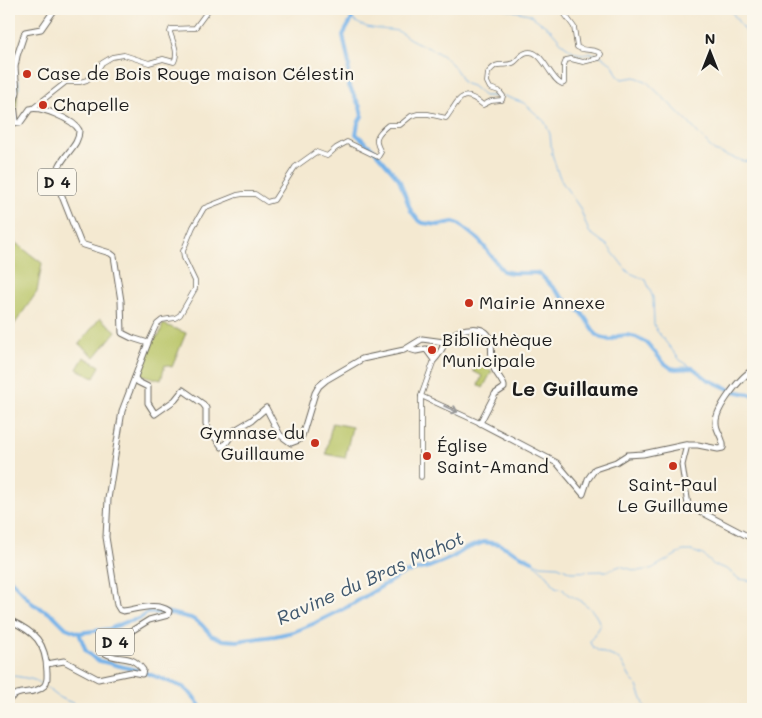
<svg xmlns="http://www.w3.org/2000/svg" width="762" height="718" viewBox="0 0 762 718" font-family="Mali,sans-serif">
<style>
.green{fill:#b9c567;stroke:#6a7042}
.lines{fill:none;stroke-linecap:round;stroke-linejoin:round}
.stream{stroke:#77b3e9;stroke-width:1}
.river{stroke:#77b3e9;stroke-width:4}
.minor-casing{stroke:#68645b;stroke-width:5.5}
.major-casing{stroke:#68645b;stroke-width:7}
.minor{stroke:#fff;stroke-width:4}
.major{stroke:#fff;stroke-width:5}
.oneway{stroke:#999}
.poi-dot{fill:#c8321e;stroke:#fbf7ec;stroke-width:2}
.labels{text-anchor:middle;stroke-width:4.5;stroke-linejoin:round;paint-order:stroke}
.shield{fill:#fbf7ec;stroke:#5f5e5a;stroke-width:1}
.shield-label{font-size:16px;font-weight:bold;fill:#1c1c1c}
.poi-label{font-size:18px;fill:#1c1c1c;stroke:#fbf7ec;text-anchor:start}
.water-label{font-size:19px;font-style:italic;fill:#40586e;stroke:#fbf7ec}
.quarter-label{font-size:20px;font-weight:bold;fill:#1c1c1c;stroke:#fbf7ec}
</style>
<rect width="100%" height="100%" fill="#fbf7ec"/>
<filter id="ink" filterUnits="userSpaceOnUse"><feTurbulence type="fractalNoise" baseFrequency=".02" numOctaves="2"/><feDisplacementMap in="SourceGraphic" scale="10" xChannelSelector="R" yChannelSelector="G"/><feConvolveMatrix kernelMatrix="1 2 1 2 8 2 1 2 1" color-interpolation-filters="sRGB"/></filter>
<filter id="wash" filterUnits="userSpaceOnUse"><feTurbulence type="fractalNoise" baseFrequency=".0096" numOctaves="4" result="noise"/><feDisplacementMap in="SourceGraphic" scale="20" xChannelSelector="R" yChannelSelector="G"/><feGaussianBlur stdDeviation="1.12" result="paint"/><feColorMatrix in="noise" values="0 0 0 0 0 0 0 0 0 0 0 0 0 0 0 0 0 1.4 0 .05"/><feComposite in="paint" operator="in"/></filter>
<g filter="url(#wash)">
<rect width="100%" height="100%" fill="#f4e9d1"/>
<g class="green">
<polygon points="18,83 16,121 9,127 9,90"/>
<polygon points="9,238 42,263 37,292 9,332"/>
<polygon points="100,318 116,331 95,357 79,344"/>
<polygon points="163,324 186,333 172,367 165,365 161,380 139,374 152,340 154,340 156,336 159,336"/>
<polygon points="84,357 100,366 94,378 77,369"/>
<polygon points="477,363 492,371 483,388 478,385 482,376 473,371"/>
<polygon points="332,423 352,427 345,458 326,454"/>
</g>
<g class="lines">
<g class="stream">
<polyline points="505,9 529,14 551,30 564,45 576,53 582,54 591,53 601,56 613,65 618,76 622,79 635,77 646,81 688,122 714,151 743,161 753,162"/>
<polyline points="730,9 753,44"/>
<path d="M352,19C366,31 381,28 397,31C403,33 405,36 410,39C435,52 451,54 463,83L472,86L484,96H500"/>
<polyline points="9,77 14,78"/>
<polyline points="19,80 19,89"/>
<polyline points="504,96 524,103 545,122 550,134 552,154 558,173 562,182 580,208 589,232 607,245 628,272 646,280 653,298 654,324 657,331 680,360 693,368"/>
<polyline points="532,561 541,565 558,566 571,572 607,571 620,566 637,571 651,569 683,551 692,551 703,555 714,565 727,569 739,579 753,581"/>
<path d="M532,562L548,576L555,587L563,589C567,596 573,596 579,600C589,606 597,614 600,625L590,641L591,645C599,654 610,653 619,660C627,667 627,677 635,683"/>
<path d="M9,675C21,678 32,677 42,684"/>
<polyline points="637,686 646,709"/>
<polyline points="47,688 60,698 88,709"/>
</g>
<g class="river">
<polyline points="348,9 352,19 343,35 349,64 347,82 360,107 362,116 358,123 356,134 373,149 399,179 411,211 418,220 423,223 438,225 453,222 459,224 479,240 503,271 512,273 536,273 541,275 562,297 582,313 596,334 600,337 610,340 618,336 627,335 636,337 647,343 663,362 671,368 676,369 693,368 707,379 733,391 753,395"/>
<polyline points="9,578 33,604 53,615 66,628 79,633 86,651 96,660 144,672 183,687 193,696 202,709"/>
<polyline points="79,633 109,629 126,622 139,619 147,613 165,612 191,618 201,624 211,635 223,640 237,641 275,636 293,632 315,623 349,606 404,573 429,567 453,557 465,549 484,542 499,544 532,561"/>
</g>
</g>
</g>
<g filter="url(#ink)">
<g class="lines">
<defs>
<g id="minor">
<path d="M33,108L66,82H80L87,80L97,71L102,63L112,57L124,55L149,63L163,59L174,62C179,53 173,42 170,32L171,29L195,28L209,9"/>
<path d="M148,343L157,324L162,320L175,318L180,315L195,289V281L184,258L183,251L193,227L204,208L237,195L243,194H255L267,202L274,200L295,167L316,152L327,156L336,148L347,142L378,157L381,152C373,139 377,134 388,125H400L411,116L418,114H428L446,118C458,103 460,85 483,105L491,101L502,100L503,96L499,91L490,88L487,82L488,73C499,59 501,68 513,63C517,61 520,55 525,53C542,46 549,79 562,84L564,83V65L566,60L571,59L583,62L599,58L601,54C595,48 585,52 577,47L574,27L561,9"/>
<polyline points="421,396 480,423"/>
<polyline points="421,477 421,396 434,360"/>
</g>
<g id="major">
<polyline points="16,121 14,104 17,92 15,67 17,56 25,32 41,29 55,9"/>
<path d="M9,122L20,123L30,109C41,106 74,120 79,130C80,151 51,158 58,186L81,244L110,253L114,256L121,301L122,333L132,338L148,343L122,411L108,499L106,537L117,605L120,610L123,611C138,609 156,602 169,611L168,615L149,620L109,645L105,650V653C119,662 130,652 143,670L142,674L131,672L98,679L64,661L47,664"/>
<path d="M409,349L416,351L426,349L434,360C442,353 443,342 452,335C461,328 484,324 490,338C493,347 490,357 493,366C495,373 502,379 504,386V388L495,394L480,423L557,463L583,494L588,479L595,469L616,462L627,455L643,454L685,445H698L718,449L723,448C725,440 716,432 716,423C715,409 741,376 753,370"/>
<polyline points="135,378 138,382 148,387 148,403 155,414 175,400 183,390 203,404 206,408 206,425 222,447 224,446 235,430 252,420 266,408 280,435 291,443 299,440 302,436 315,393 319,386 326,380 362,359 404,350 422,339 444,342"/>
<polyline points="687,445 682,465 688,505 753,539"/>
<path d="M9,620C35,632 46,642 47,672C47,677 48,682 44,686C33,696 18,688 9,700"/>
</g>
</defs>
<use href="#minor" class="minor-casing"/>
<use href="#major" class="major-casing"/>
<use href="#minor" class="minor"/>
<use href="#major" class="major"/>
</g>
<defs><path id="oneway-shaft" d="M-6 0H5M1.5-3L5.5 0L1.5 3" fill="none" stroke-width="1.6" stroke-linecap="round" stroke-linejoin="round" transform="scale(1.25)"/></defs>
<use class="oneway" href="#oneway-shaft" transform="translate(451 409) rotate(24)"/>
</g>
<g class="poi-dot">
<circle cx="27" cy="74" r="5"/>
<circle cx="43" cy="105" r="5"/>
<circle cx="469" cy="303" r="5"/>
<circle cx="432" cy="350" r="5"/>
<circle cx="315" cy="443" r="5"/>
<circle cx="427" cy="456" r="5"/>
<circle cx="673" cy="466" r="5"/>
</g>
<g class="labels">
<g class="shield">
<rect x="38" y="168.5" width="38" height="27" rx="4"/>
<rect x="96" y="628.5" width="38" height="27" rx="4"/>
</g>
<g class="shield-label">
<text x="57" y="188">D 4</text>
<text x="115" y="648">D 4</text>
</g>
<g class="poi-label">
<text x="37" y="80">Case de Bois Rouge maison Célestin</text>
<text x="53" y="111">Chapelle</text>
<text x="479" y="309">Mairie Annexe</text>
<text x="442" y="346">Bibliothèque<tspan x="442" dy="21">Municipale</tspan></text>
<text x="305" y="439" text-anchor="end">Gymnase du<tspan x="305" dy="21">Guillaume</tspan></text>
<text x="437" y="452">Église<tspan x="437" dy="21">Saint-Amand</tspan></text>
<text x="673" y="491" text-anchor="middle">Saint-Paul<tspan x="673" dy="21">Le Guillaume</tspan></text>
</g>
<g class="water-label">
<text transform="translate(370 578) rotate(-24)" y="7">Ravine du Bras Mahot</text>
</g>
<g class="quarter-label">
<text x="575" y="396">Le Guillaume</text>
</g>
</g>
<rect width="762" height="718" fill="none" stroke="#fbf7ec" stroke-width="30"/>
<g transform="translate(710 52)" stroke="#fbf7ec" stroke-width="4" paint-order="stroke">
<path d="M0-4L9 19L0 12L-9 19Z" fill="#1c1c1c"/>
<text y="-8" font-size="14" font-weight="bold" text-anchor="middle" fill="#1c1c1c">N</text>
</g>
</svg>
